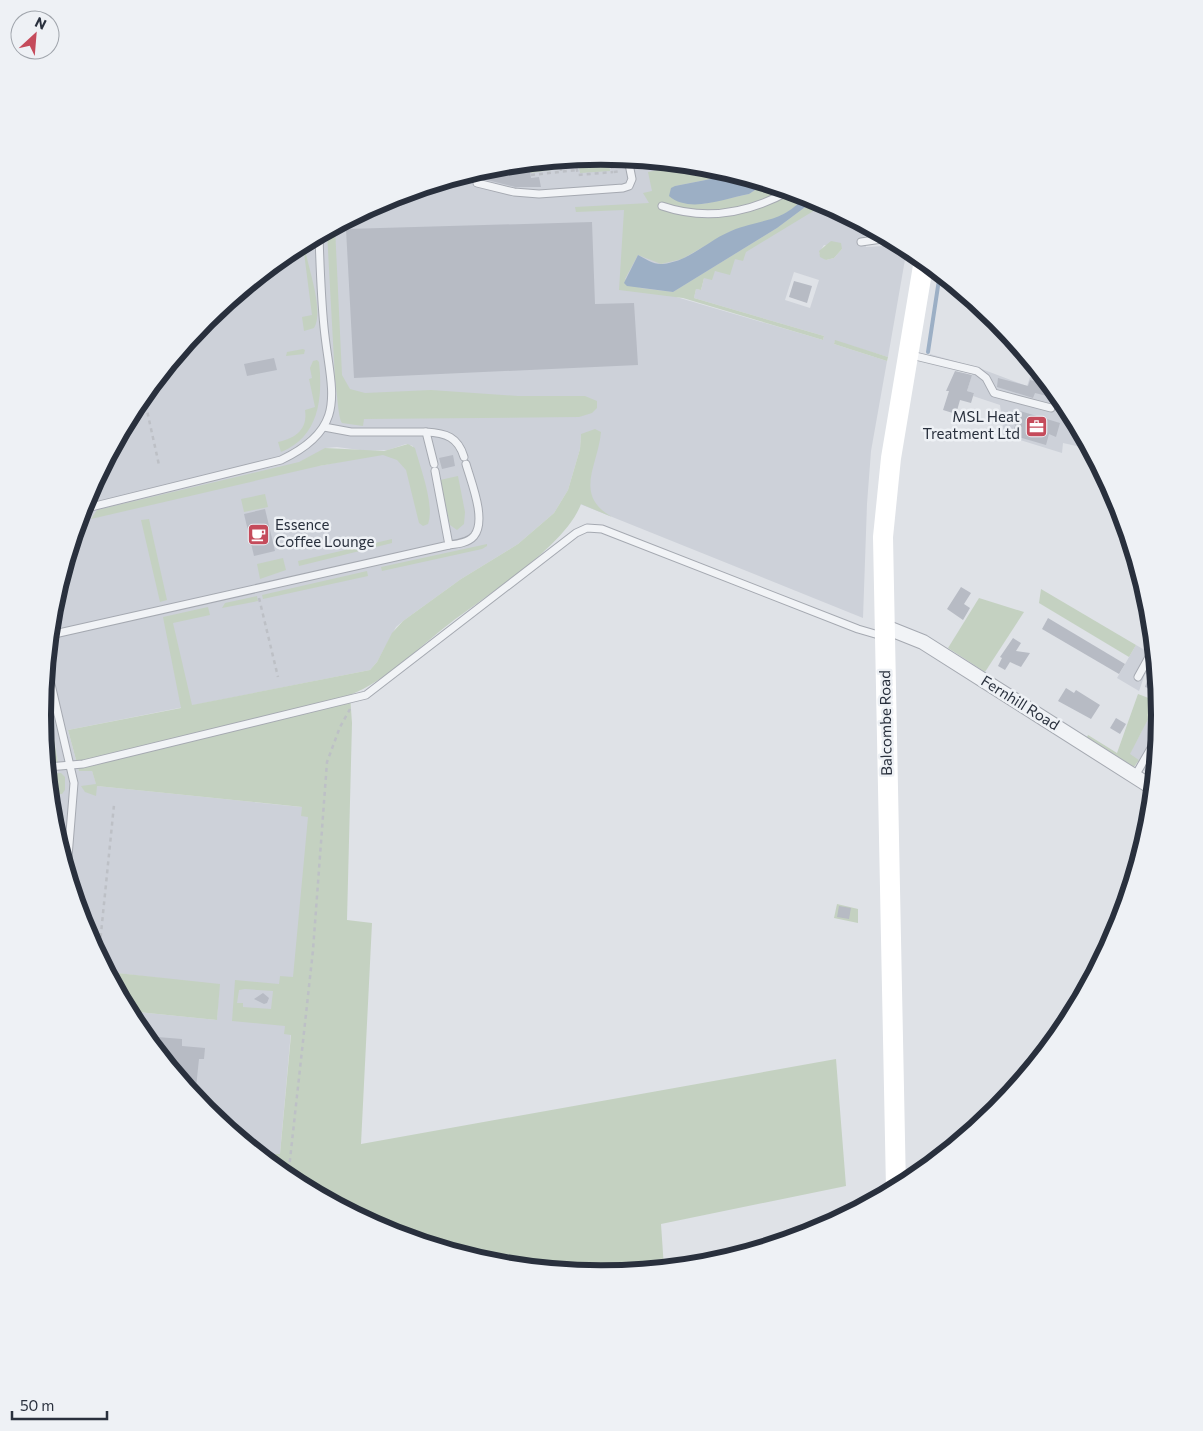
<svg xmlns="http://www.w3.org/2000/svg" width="1203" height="1431" viewBox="0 0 1203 1431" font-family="Commissioner,sans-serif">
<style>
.built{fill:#cdd1d9;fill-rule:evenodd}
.green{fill:#c4d1c1;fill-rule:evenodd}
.water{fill:#9cafc5}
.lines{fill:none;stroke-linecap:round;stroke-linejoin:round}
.stream{stroke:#9cafc5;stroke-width:4}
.building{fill:#b7bbc4}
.service-casing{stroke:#a5a9b1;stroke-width:9}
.minor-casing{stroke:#a5a9b1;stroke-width:16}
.path{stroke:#bdc0c6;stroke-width:2.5;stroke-dasharray:4 4;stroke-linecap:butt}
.service{stroke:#f1f3f6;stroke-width:7}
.minor{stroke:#f1f3f6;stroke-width:14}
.secondary{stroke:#fff;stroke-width:20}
.labels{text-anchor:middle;stroke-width:5;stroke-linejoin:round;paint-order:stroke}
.poi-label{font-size:15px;fill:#29303d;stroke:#eef1f5;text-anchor:end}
.street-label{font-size:15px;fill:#29303d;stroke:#eef1f5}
.rim{fill:none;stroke:#29303d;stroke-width:6}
</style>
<rect width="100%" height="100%" fill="#dfe2e7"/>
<g class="built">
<path d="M602,157L711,167L816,199L874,230L864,232L866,247L901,245L907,248L888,357L835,341L834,344L887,361L871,451L867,504L863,618L580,504L596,448L581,434L580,449L568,490L554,513L518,544L461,579L403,621L396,627L377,662L370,670L68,730L79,771H92L97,786L311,808L280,1154H259L206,1111L137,1026L128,1011L217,1020L219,985L108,972L85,929L53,824L47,763L58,762L53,733L44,734L43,715L53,606L85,501L137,405L206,320L291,251L388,199L493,167ZM824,245L842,249L834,258L826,260L819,253ZM745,253L704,278L701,290L696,289L694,298L824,336L823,340L673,296ZM794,272L819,280L810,308L785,300ZM406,444L413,446L410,455H375L319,466L325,448L337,447L367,451L388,450Z"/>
<polygon points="930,354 979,368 1027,386 1030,377 1048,383 1066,405 1090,449 1063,443 1062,453 1001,434 1003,427 1000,405 973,396 974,393 967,391 972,374 928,363"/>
<polygon points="1153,643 1155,659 1149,675 1145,674 1139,691 1117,678 1136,645 1143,649"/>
<polygon points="1155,706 1160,708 1160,716 1156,758 1148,773 1136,766 1139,760 1129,755"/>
</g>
<g class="green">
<polygon points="602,157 608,157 610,171 580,173 578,160"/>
<polygon points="558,161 559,169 531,173 529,164"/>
<path d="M677,164L711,167L806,196L797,206L776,219L731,231L682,259L661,264L638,255L625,279L640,288L673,292L777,228L816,199L825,204L746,252L743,261L735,259L730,275L715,271L712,280L704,278L701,290L696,289L694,298L824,336L823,340L683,298L619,290L624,210L576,212L575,207L649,203L643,193L652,191L648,172L677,166ZM716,178H744L756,186L755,190L749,194L703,204H688L675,186Z"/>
<path d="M335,227L342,375L350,389L365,393L431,390L518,396H585L597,401V408L592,413L579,417L364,419L363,426L342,423C338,418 337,390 335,379L327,232Z"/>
<polygon points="831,241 841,243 842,249 834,258 826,260 820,257 819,251"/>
<path d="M304,243C306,263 325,310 314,328L304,331L302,317L312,315L303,245Z"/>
<polygon points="835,340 888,357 887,361 834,344"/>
<polygon points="303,349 305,350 304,354 286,356 287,352"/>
<path d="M317,360L319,362C323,398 319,437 281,452L278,442C296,438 308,429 305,410L315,407L309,379L312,378L310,368L313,361Z"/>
<path d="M595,429L601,432C598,466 573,495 612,517L581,504C565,547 485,596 449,624C418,648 387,680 350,695L352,723L347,920L372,923L361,1144L836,1059L846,1186L661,1224L664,1268L601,1274L492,1264L387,1232L291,1180L259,1154H280L291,1035L284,1034L285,1026L232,1021L235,980L279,984L280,976L293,977L308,817L301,816L302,807L97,786L96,796L85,792L81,786L96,784L92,771H79L68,730L181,708L163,617L208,607L210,615L173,623L192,705L370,670L377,662L392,633L403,621L461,579L518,544L554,513L568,490L580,449L581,434ZM245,989L273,991L271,1009L243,1007V1003H237L239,990Z"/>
<path d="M408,444L415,448C420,467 435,505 428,524L423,526L419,523L406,470L397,460L383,455L319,466L91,519L97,510L299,462L325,448L384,451Z"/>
<polygon points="458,476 465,512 464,524 457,530 450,525 440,480"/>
<polygon points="265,494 268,507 244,512 241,499"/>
<polygon points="149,519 167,600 160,602 141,520"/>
<polygon points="392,539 392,543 299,566 298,561"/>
<polygon points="487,544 487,546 482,549 382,571 381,567"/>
<polygon points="283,558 286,570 260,579 257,564"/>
<polygon points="367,571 368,576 263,599 262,595"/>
<polygon points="1041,589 1136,645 1129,657 1039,603"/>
<polygon points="257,596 258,601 222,608 225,603"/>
<polygon points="979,598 1024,612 985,672 948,648"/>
<polygon points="1138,694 1159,702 1160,708 1155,706 1130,754 1139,760 1134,767 1087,737 1088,735 1117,753"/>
<polygon points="53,733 58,763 47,763 44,734"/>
<polygon points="61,773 65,777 65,790 62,794 50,794 48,774"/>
<polygon points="837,904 858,909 858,923 834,918"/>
<polygon points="108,972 220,984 217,1020 128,1011"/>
</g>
<g class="water">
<path d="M716,178H744L753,181L756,186L755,190L749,194C725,198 690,214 669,196L671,188L675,186Z"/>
<path d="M806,196L816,199L777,228L673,292L627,286L624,283L638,255C646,259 654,265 663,264C690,261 707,241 731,231C763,218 780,224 806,196Z"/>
</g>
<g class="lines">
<polyline class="stream" points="928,352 940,273"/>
</g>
<g class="building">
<polygon points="529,164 531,178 539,177 541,187 515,187 467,175 493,167"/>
<polygon points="592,222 595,304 634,303 638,365 354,378 346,229"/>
<polygon points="794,281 812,286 807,303 789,297"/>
<polygon points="274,358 277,370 247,376 244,364"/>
<polygon points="955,371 972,375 967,391 974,393 971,403 960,400 956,414 943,410 949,391 946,391"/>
<polygon points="998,378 1028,386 1030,380 1050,385 1063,400 1035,393 1033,398 997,387"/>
<polygon points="1020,411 1060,423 1056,437 1049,434 1046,445 1012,435"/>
<polygon points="453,455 455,466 442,469 439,458"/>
<polygon points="265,509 275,551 254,556 244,514"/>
<polygon points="961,587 971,593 964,604 970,608 963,620 947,609"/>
<polygon points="1048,618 1125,664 1119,674 1042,629"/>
<polygon points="1013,638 1021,643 1016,651 1030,653 1021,667 1010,662 1005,670 998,666 1002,658 1000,657"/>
<polygon points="1149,675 1157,678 1158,691 1145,687"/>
<polygon points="1066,688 1074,693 1076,690 1100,705 1091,719 1058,701"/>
<polygon points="1116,718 1126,724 1120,734 1110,728"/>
<polygon points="839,906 851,908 849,919 837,917"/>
<polygon points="263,993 269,998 267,1003 264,1004 254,999"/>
<polygon points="145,1036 182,1039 182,1046 205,1048 204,1059 199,1059 195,1097"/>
</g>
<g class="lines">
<defs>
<g id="service">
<polyline points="477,183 514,192 539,194 623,188 629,186 632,179 628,159"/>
<path d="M662,206C706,221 749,213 789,191"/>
<polyline points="861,242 889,238"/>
<polyline points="911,355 977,371 986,378 994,393 1051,408"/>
<polyline points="324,427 351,432 426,432 434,464"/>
<path d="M426,432C446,433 458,437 464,457"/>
<path d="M83,509L281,460C351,427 330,390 324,327C321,297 320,266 319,236"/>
<path d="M449,545C457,544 468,543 474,536C487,520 471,482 466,464"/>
<polyline points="50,635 449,545 435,471"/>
<polyline points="47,667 74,783 67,869"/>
<polyline points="1138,677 1154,648"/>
<polyline points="48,767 83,764 366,695 576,533 587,528 602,529 858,629 882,636"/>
<polyline points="1135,776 1158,736"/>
</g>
<polyline id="minor" points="883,626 923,642 1153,788"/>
</defs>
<use href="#service" class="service-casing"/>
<use href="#minor" class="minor-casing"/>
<g class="path">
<polyline points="610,157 613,172 621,171"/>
<polyline points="575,160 578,175 613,172"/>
<polyline points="560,161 561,171"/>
<polyline points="531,175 577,170"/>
<polyline points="144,397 159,465"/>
<polyline points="259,598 278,677"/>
<polyline points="99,953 114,805"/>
<polyline points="288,1178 313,950 327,762 340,727 350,709"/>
</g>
<use href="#service" class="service"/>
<use href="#minor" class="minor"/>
<polyline class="secondary" points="896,1189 883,537 891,458 924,260"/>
</g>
<defs>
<symbol id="office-square" viewBox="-11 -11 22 22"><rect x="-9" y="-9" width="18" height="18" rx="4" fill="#c54b5b" stroke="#eef1f5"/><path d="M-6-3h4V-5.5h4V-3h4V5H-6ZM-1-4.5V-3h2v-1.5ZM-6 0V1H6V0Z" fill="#fff"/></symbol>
<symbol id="cafe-square" viewBox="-11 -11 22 22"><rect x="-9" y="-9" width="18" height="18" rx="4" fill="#c54b5b" stroke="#eef1f5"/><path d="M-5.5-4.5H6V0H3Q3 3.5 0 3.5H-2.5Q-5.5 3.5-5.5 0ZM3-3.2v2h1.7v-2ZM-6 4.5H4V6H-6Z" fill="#fff"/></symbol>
</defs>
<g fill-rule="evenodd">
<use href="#office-square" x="1024" y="414" width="25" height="25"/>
<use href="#cafe-square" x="246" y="522" width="25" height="25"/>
</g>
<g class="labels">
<g class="poi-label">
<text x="1020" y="422">MSL Heat<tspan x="1020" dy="17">Treatment Ltd</tspan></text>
<text x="275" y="530" text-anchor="start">Essence<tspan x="275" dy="17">Coffee Lounge</tspan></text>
</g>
<g class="street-label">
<text transform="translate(1020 703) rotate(32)" y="5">Fernhill Road</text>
<text transform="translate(886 723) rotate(-91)" y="5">Balcombe Road</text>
</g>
</g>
<path d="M0 0H1203V1431H0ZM51 715a550 550 0 1 1 1100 0a550 550 0 1 1-1100 0Z" fill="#eef1f5" fill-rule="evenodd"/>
<path class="rim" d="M51 715a550 550 0 1 1 1100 0a550 550 0 1 1-1100 0Z"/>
<g transform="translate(35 35) rotate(26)"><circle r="24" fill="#eef1f5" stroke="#9fa4ab"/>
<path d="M0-4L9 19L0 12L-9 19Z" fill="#c54b5b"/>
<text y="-8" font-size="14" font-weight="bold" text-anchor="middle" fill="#29303d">N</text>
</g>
<path d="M12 1411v8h95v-8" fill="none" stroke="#29303d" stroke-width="2.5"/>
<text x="20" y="1411" font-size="15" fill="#29303d" stroke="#eef1f5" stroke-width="4" paint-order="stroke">50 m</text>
</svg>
